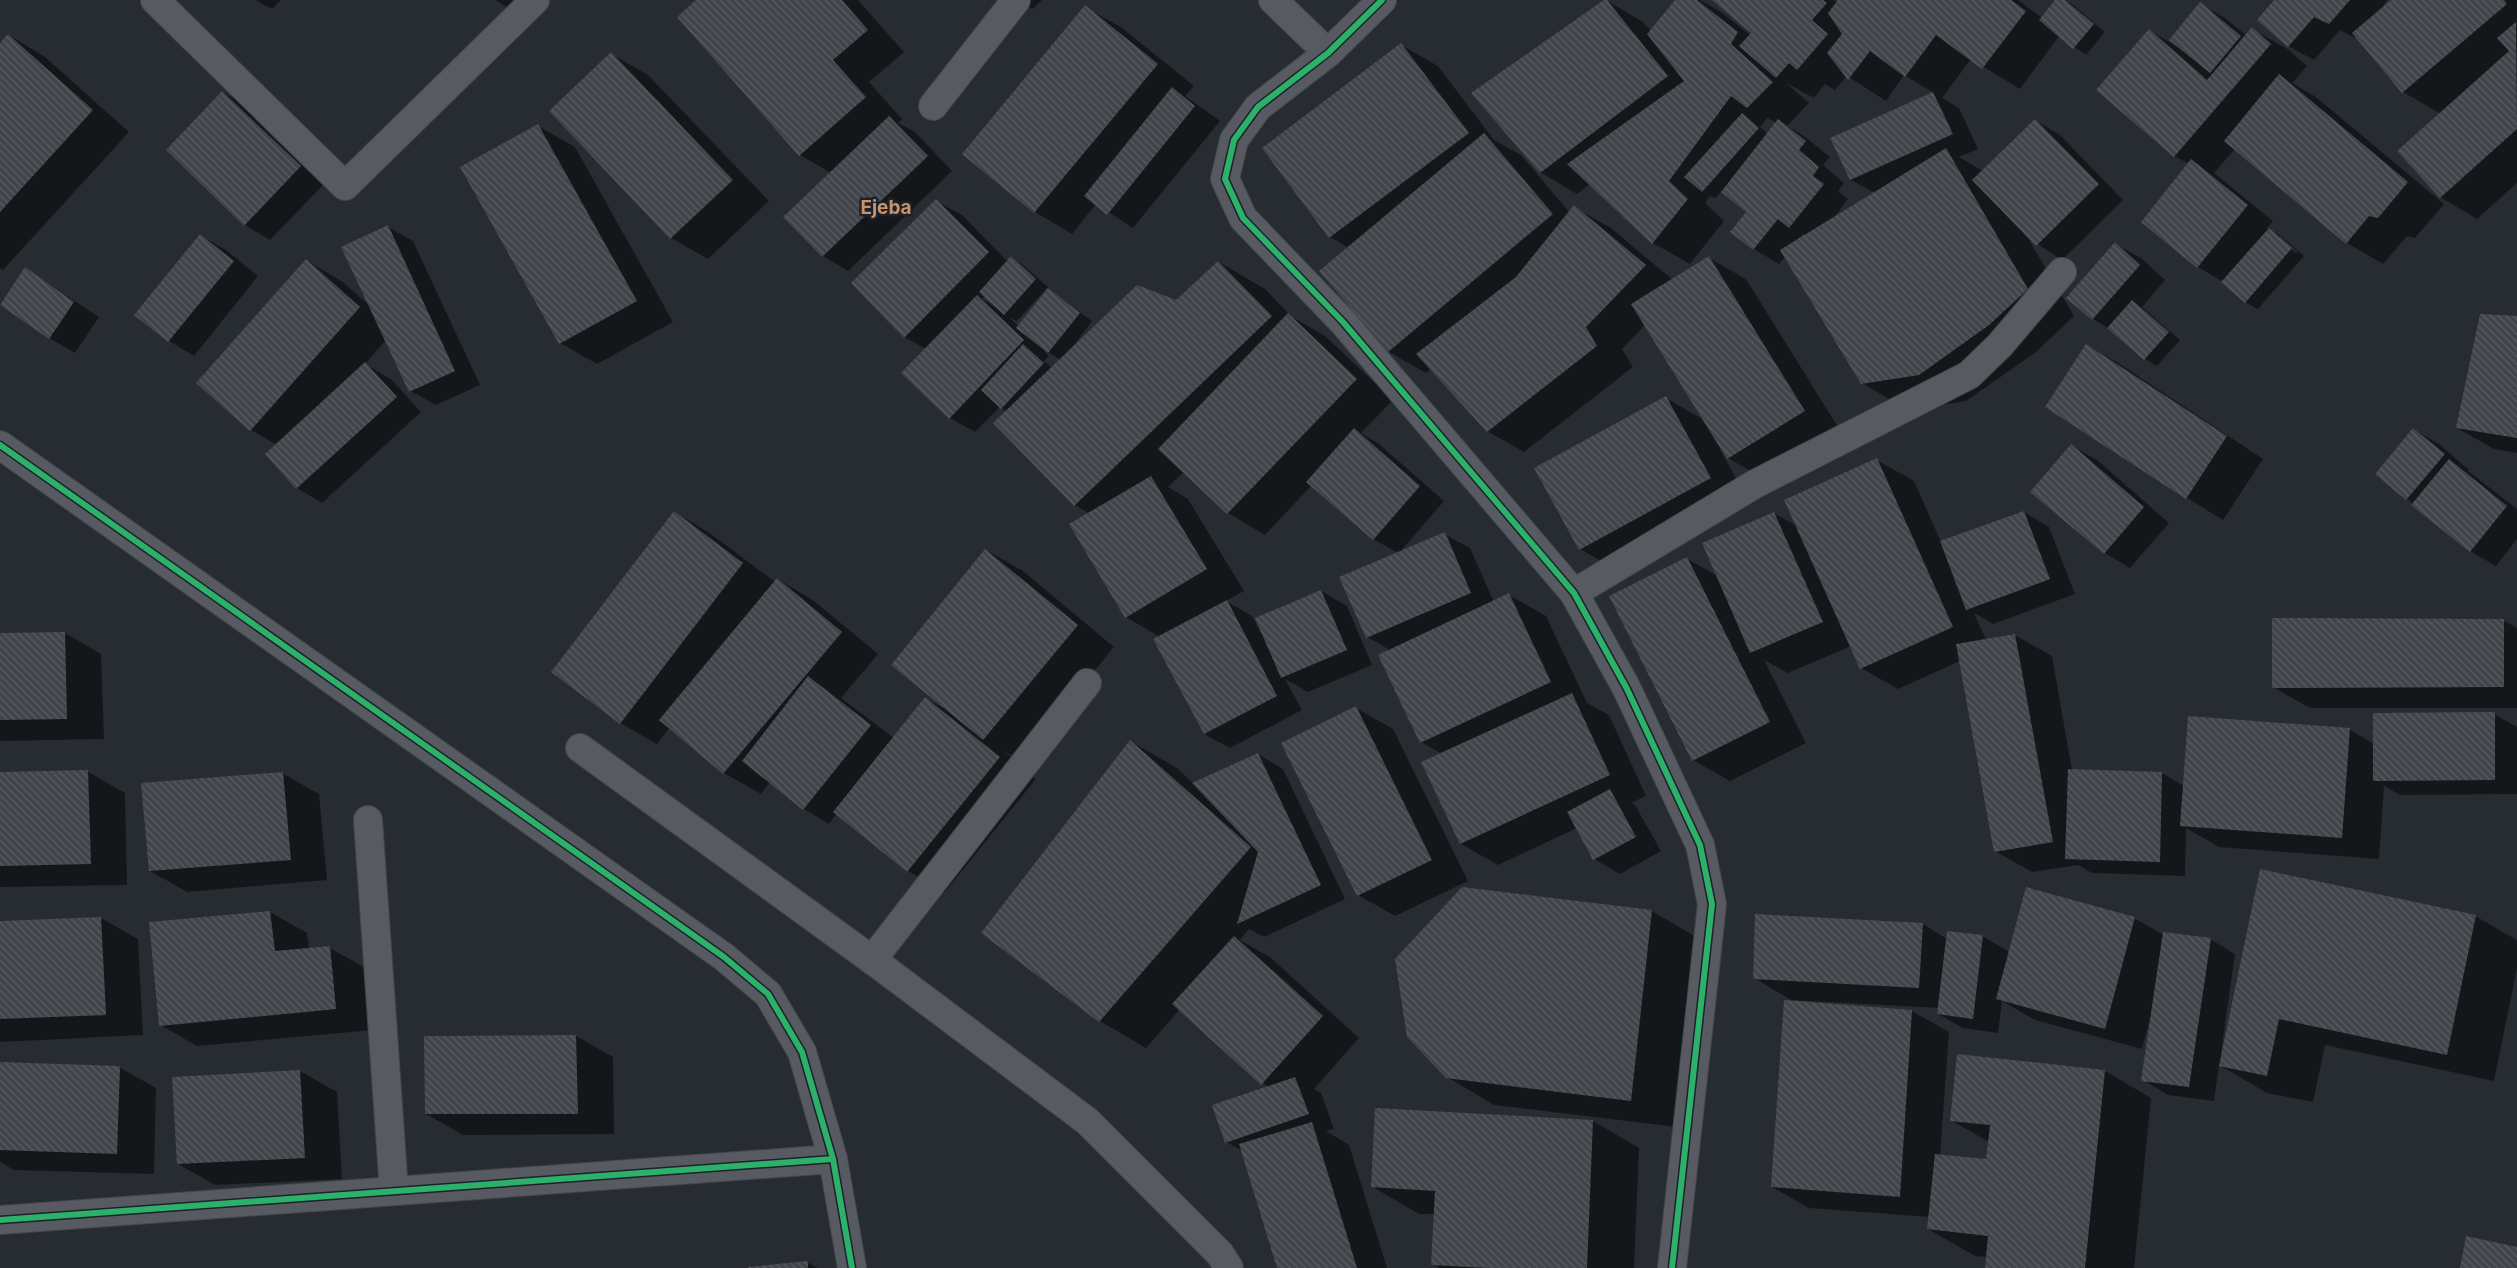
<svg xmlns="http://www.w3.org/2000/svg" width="2517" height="1268" viewBox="0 0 2517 1268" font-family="Inter,sans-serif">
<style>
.shadow{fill:#0007;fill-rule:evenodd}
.building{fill:url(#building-back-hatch)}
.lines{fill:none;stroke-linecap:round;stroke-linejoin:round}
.minor-casing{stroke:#43474c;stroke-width:30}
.minor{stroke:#575a61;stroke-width:28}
.cycleway-casing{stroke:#1b222d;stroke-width:9}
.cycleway{stroke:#2db169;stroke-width:6}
.labels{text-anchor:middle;stroke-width:5;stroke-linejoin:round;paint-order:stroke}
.quarter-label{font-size:19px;font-weight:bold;fill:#cc9263;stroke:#1b222d}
</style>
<defs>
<pattern id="building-back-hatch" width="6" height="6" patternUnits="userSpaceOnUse" patternTransform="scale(1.25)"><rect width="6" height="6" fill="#41454b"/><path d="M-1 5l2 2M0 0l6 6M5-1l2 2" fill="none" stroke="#5a5e63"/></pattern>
</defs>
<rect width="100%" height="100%" fill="#272c32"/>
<g class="shadow">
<polygon points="255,0 281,0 272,9"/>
<polygon points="495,0 544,0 529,20"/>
<polygon points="698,0 858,0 904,52 869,82 902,119 898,123 915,132 952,171 848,271 823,256 831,173 800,155 679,17"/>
<polygon points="1017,0 1042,0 1033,9"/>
<path d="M1606,0L1643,22L1651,31L1677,0H1700L1721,12L1750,35L1752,32L1714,0H1834L1837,3L1840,0H2018L2042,18L2057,0H2065L2072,4L2105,32L2086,55L2059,36L2020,89L1971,59L1942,98L1959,108L1978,149L1959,157L1983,171L2035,120L2060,135L2123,200L2062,260L2028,238L2074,316L2036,352L1966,401L1908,410L1862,383L1786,256L1779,264L1754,249L1732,232L1747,212L1722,191L1715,198L1710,196L1705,203L1724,221L1690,264L1653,243L1590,184L1577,194L1540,172ZM1904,75L1934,93L1832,138L1851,180L1875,193L1833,219L1848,199L1838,191L1844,183L1823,165L1830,157L1804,136L1787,126L1809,103L1786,83L1814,98L1825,84L1835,90L1847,76L1886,101ZM1767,118L1777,123L1768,134L1760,127ZM1803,234L1806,236L1798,240Z"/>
<polygon points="2275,0 2387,0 2381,10 2393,0 2517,0 2517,183 2477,219 2440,197 2441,114 2403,92 2356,36 2355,38 2340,30 2314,60 2288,46"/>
<path d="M2200,4L2225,18L2247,36L2252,29L2289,50L2307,66L2292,83L2316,97L2444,204L2415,238L2407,236L2383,264L2347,243L2235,149L2214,173L2273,221L2267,228L2281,236L2304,256L2258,309L2245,302L2223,282L2198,267L2143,221L2189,164L2174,156L2149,30L2176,46ZM2280,236L2298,252L2296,253L2278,238Z"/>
<polygon points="1085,7 1122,28 1194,86 1185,96 1220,121 1133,228 1096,204 1072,234 1035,212 964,154"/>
<polygon points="9,35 45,57 129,132 3,270 0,268 0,45"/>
<polygon points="1401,45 1438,66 1494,140 1521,155 1569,212 1574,207 1611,228 1673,280 1709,258 1746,279 1841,432 1764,479 1728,458 1722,448 1720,449 1748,500 1617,570 1580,549 1666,398 1704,420 1645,325 1622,349 1633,367 1524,452 1487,431 1431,369 1426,373 1389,352 1321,271 1349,248 1330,237"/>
<polygon points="611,54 648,75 769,201 708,259 671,238"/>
<polygon points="223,92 248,107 326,182 270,240 245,225 167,150"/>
<polygon points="538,126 575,147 673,322 597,364 560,343"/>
<path d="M936,201L962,215L1007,261L1011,257L1023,265L1048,287L1017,321L1009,317L1019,327L1048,290L1092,321L1069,352L1177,302L1219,262L1265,289L1292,317L1325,336L1393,400L1361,433L1379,444L1444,501L1399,553L1444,534L1470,548L1494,602L1509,595L1546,616L1587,703L1609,715L1646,796L1631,803L1635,805L1661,851L1620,874L1594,859L1577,828L1498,865L1461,844L1442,754L1421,742L1390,650L1367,637L1398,553L1373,539L1312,485L1265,535L1228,513L1184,472L1168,487L1188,499L1244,591L1226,601L1252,616L1261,633L1321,591L1347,606L1372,665L1308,692L1285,679L1302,710L1230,748L1204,734L1160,637L1126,617L1071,525L1090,514L1075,505L1007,412L1000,407L975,432L950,418L926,349L904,337ZM985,296L996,306L995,307L982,299ZM1044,350L1061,360L1053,368L1044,361L1049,356Z"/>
<polygon points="388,227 413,241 480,385 436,405 410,391 386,340 365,364 391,379 421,412 322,503 297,488 277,445 251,430 306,260 343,282 371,307"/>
<polygon points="200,235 226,250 258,276 194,356 169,341 136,314"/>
<polygon points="2115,244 2141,258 2165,280 2142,307 2180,340 2157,366 2145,359 2111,330 2093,319 2068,297"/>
<polygon points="26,269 99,317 75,353 49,338"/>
<polygon points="2517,317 2517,453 2494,449 2457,428"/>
<polygon points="2087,345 2123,366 2263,459 2223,520 2187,498 2047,406"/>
<polygon points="2413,429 2439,444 2469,470 2468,471 2517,509 2517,539 2496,566 2470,551 2376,473"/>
<polygon points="2072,446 2097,460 2169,523 2130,568 2105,553"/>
<polygon points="1877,460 1914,481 1941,542 2024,512 2049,527 2075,594 1993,624 1974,613 1986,640 2015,635 2052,656 2072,770 2162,773 2184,786 2349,729 2374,744 2494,714 2517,727 2517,794 2400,795 2384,786 2379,859 2219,847 2186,828 2185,876 2092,873 2078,865 2032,872 1995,851 1960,661 1898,689 1861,668 1851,646 1788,673 1764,660 1806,743 1730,781 1693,760 1687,559 1718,576 1774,513 1797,526"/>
<polygon points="675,512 711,534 775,582 778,579 814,601 878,654 841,698 894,738 926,699 946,709 986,550 1023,571 1114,647 1020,761 1004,751 1036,779 945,892 908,871 837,813 829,824 804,809 770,782 761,794 724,773 670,727 657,744 620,723"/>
<polygon points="2503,620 2517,628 2517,708 2310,708 2273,687"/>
<polygon points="65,633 101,654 104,739 0,741 0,635"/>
<polygon points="1356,708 1393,729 1468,881 1395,916 1358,895"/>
<polygon points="1130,741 1177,768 1194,784 1258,754 1283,769 1345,899 1264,937 1249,929 1240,940 1271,958 1359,1038 1314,1089 1321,1093 1334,1129 1326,1131 1349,1145 1387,1268 1278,1268 1243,1151 1226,1142 1268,1087 1180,1009 1146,1048 1100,1021"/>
<polygon points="88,772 125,793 127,885 0,887 0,773"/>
<polygon points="282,773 319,794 327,880 187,892 150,871"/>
<polygon points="2261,871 2475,916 2517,940 2517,968 2494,1081 2325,1045 2313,1102 2267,1093 2219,1065 2214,1101 2168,1095 2143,1080 2152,1019 2150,1019 2142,1049 2035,1020 2002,1001 1998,1033 1963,1028 1938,1014 1939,1008 1791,1000 1754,978 1923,924 1947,939 1982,936 2008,951 2008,958 2134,918 2164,935 2210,939 2235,954 2221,1053 2223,1053"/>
<polygon points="1652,911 1698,938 1677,1127 1494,1105 1447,1077"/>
<polygon points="270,912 307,933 309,949 330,948 367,969 373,1030 197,1046 160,1025 151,923"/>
<polygon points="101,918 138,939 143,1035 0,1042 0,923"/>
<polygon points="1912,1011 1949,1032 1940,1156 1987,1160 1989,1142 1952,1121 2105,1071 2151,1098 2134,1268 1986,1268 1987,1257 1975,1256 1928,1229 1930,1217 1809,1208 1772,1187"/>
<polygon points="576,1036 613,1057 614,1134 463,1135 426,1114 426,1037"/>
<polygon points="0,1064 119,1067 156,1088 154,1174 14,1170 0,1162"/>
<polygon points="300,1071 337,1092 342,1179 215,1185 178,1164"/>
<polygon points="1593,1121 1639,1148 1634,1268 1439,1268 1433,1264 1435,1214 1419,1214 1373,1187"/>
<polygon points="807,1262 817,1268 747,1268"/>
</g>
<g class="building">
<polygon points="696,0 842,0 868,30 833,60 866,97 799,156 677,17"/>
<polygon points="1604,0 1607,0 1668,76 1540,173 1471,93"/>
<polygon points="1675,0 1697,0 1738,32 1731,44 1773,82 1747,108 1731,96 1669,181 1688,199 1652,244 1567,164 1684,81 1647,34"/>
<polygon points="1712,0 1823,0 1827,3 1812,20 1828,34 1797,70 1789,63 1776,78 1739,46 1751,33"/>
<polygon points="1838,0 2011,0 2026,11 1982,69 1936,35 1905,77 1870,51 1848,80 1827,53 1842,34 1828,13"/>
<polygon points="2055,0 2065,0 2094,24 2073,49 2039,20"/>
<polygon points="2274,0 2350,0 2329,24 2314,17 2288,47 2257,20"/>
<polygon points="2391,0 2504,0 2507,4 2402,93 2352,33"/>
<polygon points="2200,2 2241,36 2210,73 2169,40"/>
<polygon points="1085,5 1158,64 1034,213 962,154"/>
<polygon points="2516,22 2517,129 2440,198 2397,151 2509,51 2497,38"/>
<polygon points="2252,27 2271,44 2174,157 2096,90 2149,29 2207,80"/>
<polygon points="8,34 93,110 0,212 0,43"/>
<polygon points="1401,43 1469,133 1329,238 1262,148"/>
<polygon points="611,52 733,180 670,239 549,111"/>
<polygon points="2279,74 2408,182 2378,218 2369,216 2346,244 2224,141"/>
<polygon points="1172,87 1195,106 1107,215 1084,196"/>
<polygon points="222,91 301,166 244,226 166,150"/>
<polygon points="1933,92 1953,134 1850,180 1830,138"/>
<polygon points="1742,113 1759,128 1702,192 1684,177"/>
<polygon points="889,116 928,156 822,257 783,217"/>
<polygon points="1778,119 1806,141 1799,150 1819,167 1813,176 1824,184 1789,228 1778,219 1753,250 1730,232 1746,212 1721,192"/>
<polygon points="2035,119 2099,184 2036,246 1972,180"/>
<polygon points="538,124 637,301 559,344 460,167"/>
<polygon points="1484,133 1553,214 1388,352 1319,271"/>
<polygon points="1946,148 2028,289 1989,325 1919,375 1861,384 1780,250"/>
<polygon points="2191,159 2248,205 2197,268 2141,222"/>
<polygon points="936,199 989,252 904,338 851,283"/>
<polygon points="1574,205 1646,265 1586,327 1597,346 1487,432 1416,354 1516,277"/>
<polygon points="388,225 455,371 409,392 341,247"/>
<polygon points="2269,228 2292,248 2245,303 2221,282"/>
<polygon points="200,234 234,261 168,342 134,315"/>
<polygon points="2115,242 2140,265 2092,320 2066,298"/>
<polygon points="1011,256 1036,279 1004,315 979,292"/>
<polygon points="1709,256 1805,411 1727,459 1631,304"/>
<polygon points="306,259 360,307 250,431 196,383"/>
<polygon points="1218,261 1272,316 1074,506 993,423 1137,285 1176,300"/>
<polygon points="25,267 74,302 49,339 0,305"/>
<polygon points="1048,288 1080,313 1048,353 1016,328"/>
<polygon points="977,295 1024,340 949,419 901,373"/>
<polygon points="2132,300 2169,332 2144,360 2107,328"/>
<polygon points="1288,313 1357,379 1227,514 1158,449"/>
<polygon points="2480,314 2517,316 2517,438 2456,428"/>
<polygon points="1023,344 1044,363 1001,409 981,390"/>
<polygon points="2086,344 2227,436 2186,499 2045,407"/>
<polygon points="365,362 397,397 296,489 265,454"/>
<polygon points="1666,396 1711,478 1579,550 1534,468"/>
<polygon points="1354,428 1420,486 1373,540 1306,482"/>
<polygon points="2413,428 2445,454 2406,500 2375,474"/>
<polygon points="2071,444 2144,507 2104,554 2030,492"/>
<polygon points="1877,458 1953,627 1860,669 1784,500"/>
<polygon points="2449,459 2507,506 2470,552 2411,505"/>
<polygon points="1151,476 1207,569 1125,618 1069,524"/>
<polygon points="674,511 743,563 620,724 551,672"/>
<polygon points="2024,511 2050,579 1966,610 1940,541"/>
<polygon points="1774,512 1823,622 1750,653 1702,543"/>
<polygon points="1445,532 1471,593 1366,638 1339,577"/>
<polygon points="985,549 1078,625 983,740 891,665"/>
<polygon points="1687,557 1770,722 1692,761 1609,596"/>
<polygon points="777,578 842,632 723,774 659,720"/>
<polygon points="1321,590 1347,650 1281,678 1255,618"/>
<polygon points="1509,593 1551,682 1420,743 1378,655"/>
<polygon points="1227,600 1277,696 1204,734 1153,639"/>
<polygon points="2272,618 2504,619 2504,687 2272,688"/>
<polygon points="65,632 67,719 0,720 0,633"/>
<polygon points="2015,634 2053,842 1994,852 1956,644"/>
<polygon points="808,676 871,725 803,810 742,761"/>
<polygon points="1572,693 1610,775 1460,844 1421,762"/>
<polygon points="925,697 1000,757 907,872 833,812"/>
<polygon points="1356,706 1432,860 1357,896 1281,743"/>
<polygon points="2495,712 2495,780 2373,781 2373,713"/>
<polygon points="2188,716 2350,728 2342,838 2180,826"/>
<polygon points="1130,740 1251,847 1099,1022 981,933"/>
<polygon points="1258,753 1321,885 1237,924 1258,852 1192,783"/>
<polygon points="2068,769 2162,772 2160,862 2065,859"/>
<polygon points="88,770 91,864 0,866 0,772"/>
<polygon points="283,772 291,860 149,871 141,783"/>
<polygon points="1610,789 1636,837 1593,860 1567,812"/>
<polygon points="2260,869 2476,915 2447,1055 2279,1019 2267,1076 2219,1066"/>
<polygon points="1462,887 1652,910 1631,1101 1446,1078 1407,1037 1395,959"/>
<polygon points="2026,887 2135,917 2105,1029 1996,999"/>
<polygon points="270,911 275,951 330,946 336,1009 159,1026 149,922"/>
<polygon points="1755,914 1923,923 1919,988 1753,979"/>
<polygon points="101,917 106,1015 0,1019 0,921"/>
<polygon points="1947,931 1983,935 1973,1019 1937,1014"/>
<polygon points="2163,932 2211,938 2189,1087 2141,1081"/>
<polygon points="1234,936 1323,1016 1261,1085 1172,1004"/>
<polygon points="1784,1000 1912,1010 1900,1197 1771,1187"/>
<polygon points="576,1035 578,1114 425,1114 424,1036"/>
<polygon points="1957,1054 2105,1070 2085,1268 1985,1268 1988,1236 1927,1229 1935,1154 1986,1159 1990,1125 1950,1121"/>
<polygon points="0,1062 120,1066 117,1154 0,1150"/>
<polygon points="300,1070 305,1158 177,1164 172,1077"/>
<polygon points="1295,1077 1309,1114 1225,1143 1212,1105"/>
<polygon points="1375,1108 1593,1120 1587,1268 1489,1268 1431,1265 1435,1191 1371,1187"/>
<polygon points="1312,1122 1357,1268 1277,1268 1239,1144"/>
<polygon points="2466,1236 2517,1247 2517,1268 2460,1268"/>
<polygon points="808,1261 808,1268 748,1268 748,1267"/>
</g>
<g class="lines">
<defs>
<g id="minor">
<polyline points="155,0 345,186 535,0"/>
<polyline points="1273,0 1328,53"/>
<polyline points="1382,0 1328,53 1258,107 1234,140 1225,179 1243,218 1343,322 1574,593 1627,689 1700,845 1712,904 1672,1268"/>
<polyline points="933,106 1016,0"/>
<polyline points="0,445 724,957 768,994 802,1052 833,1159 852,1268"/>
<polyline points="1574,593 1755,484 1969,375 2000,345 2062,272"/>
<polyline points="580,748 879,965 1087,1121 1220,1254 1229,1268"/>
<polyline points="368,820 394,1191"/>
<polyline points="872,960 1087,683"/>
<polyline points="0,1220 833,1159"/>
</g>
</defs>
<use href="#minor" class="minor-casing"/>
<use href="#minor" class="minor"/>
<defs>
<g id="cycleway">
<polyline points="1382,0 1328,53 1258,107 1234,140 1225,179 1243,218 1343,322 1574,593 1627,689 1700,845 1712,904 1672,1268"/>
<polyline points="0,445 724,957 768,994 802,1052 833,1159 852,1268"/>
<polyline points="0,1220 833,1159"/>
</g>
</defs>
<use href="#cycleway" class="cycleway-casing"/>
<use href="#cycleway" class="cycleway"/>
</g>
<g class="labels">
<g class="quarter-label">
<text x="886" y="214">Ejeba</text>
</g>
</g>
</svg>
